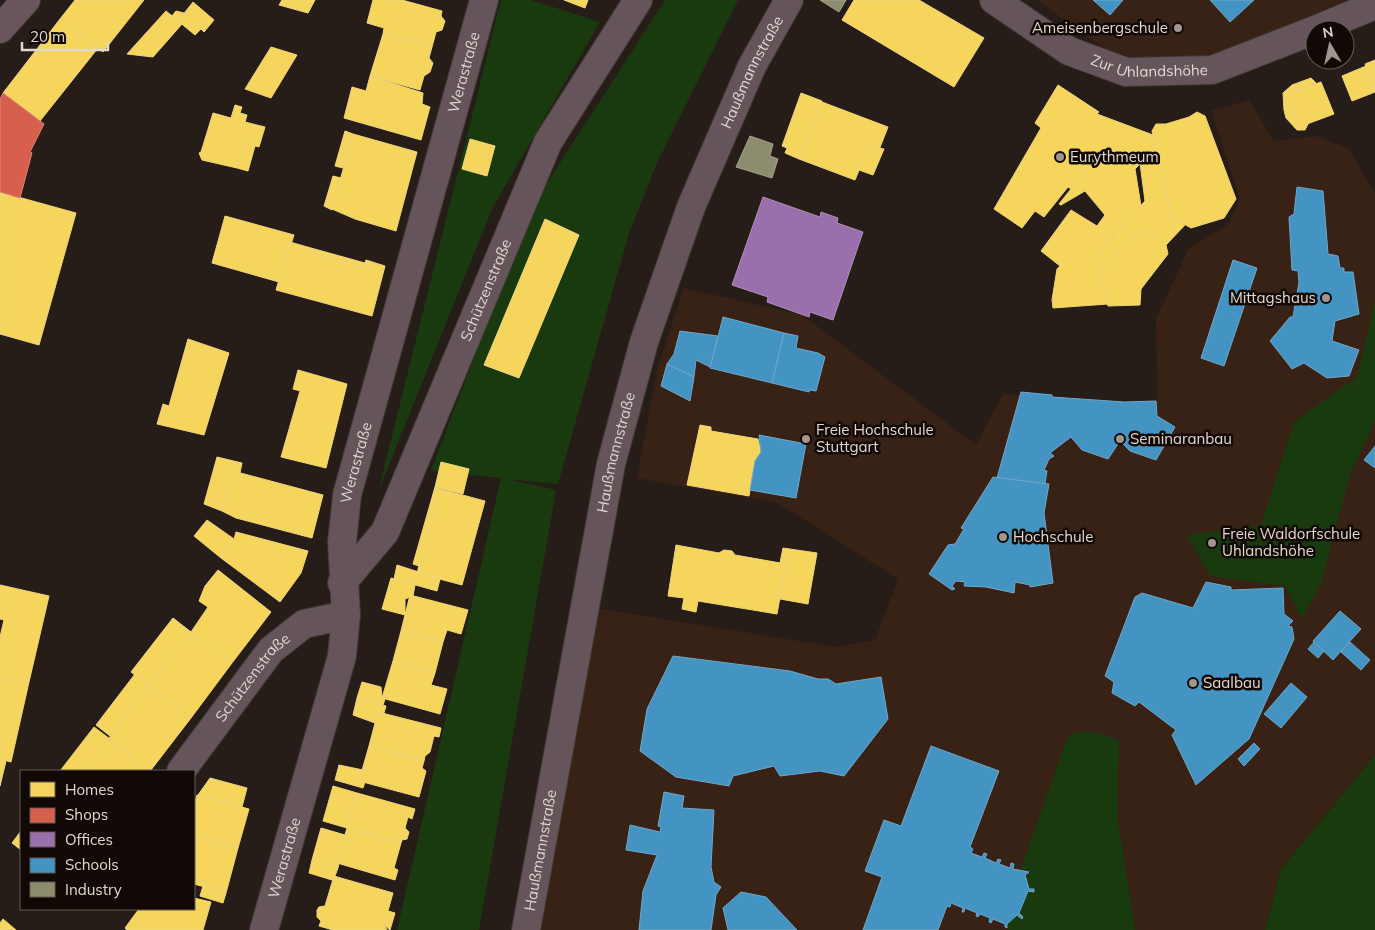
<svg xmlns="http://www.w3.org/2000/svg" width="1375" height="930" viewBox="0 0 1375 930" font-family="Mulish,sans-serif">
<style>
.built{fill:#372215}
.green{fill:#193a0e}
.homes{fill:#f6d55c;stroke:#f0d57f}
.shops{fill:#d6604d;stroke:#da8374}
.offices{fill:#9970ab;stroke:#af8fb6}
.schools{fill:#4393c3;stroke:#73a7c7}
.industry{fill:#8c8c6e;stroke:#a6a28b}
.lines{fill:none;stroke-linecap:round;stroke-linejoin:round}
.street-casing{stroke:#3f3833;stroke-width:30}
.secondary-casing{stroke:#3f3833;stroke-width:30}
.street{stroke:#655459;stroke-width:28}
.secondary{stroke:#69555b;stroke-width:28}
.poi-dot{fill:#a19590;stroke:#100905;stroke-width:2}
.labels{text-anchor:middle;stroke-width:5;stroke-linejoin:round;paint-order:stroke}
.poi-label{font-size:15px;fill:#e2d6d0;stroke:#100905;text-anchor:start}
.street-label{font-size:15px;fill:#e2d6d0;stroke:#100905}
</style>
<rect width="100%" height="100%" fill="#271d18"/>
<g class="built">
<polygon points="1037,0 1347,0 1215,56 1116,57"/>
<polygon points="1249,100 1274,141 1315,136 1348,148 1375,194 1375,755 1281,869 1265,930 536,930 590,607 836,647 875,640 898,579 778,503 637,478 657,370 684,288 802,315 976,445 1003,394 1124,402 1156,401 1157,405 1156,319 1189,248 1229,224 1240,199 1211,111"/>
</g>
<g class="green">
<polygon points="501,0 531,0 600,22 493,207 378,492"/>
<polygon points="665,0 738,0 656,165 629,233 558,484 507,479 556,490 479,930 397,930 501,478 431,471 531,208"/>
<polygon points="1375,301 1375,420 1350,475 1321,584 1302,619 1285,586 1210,576 1187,535 1261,525 1294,422 1357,377"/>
<polygon points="1076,732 1094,732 1119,740 1117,814 1135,930 1008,930 1007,924 1017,915 1022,919 1023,917 1019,913 1028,891 1034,891 1034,889 1029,889 1025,875 1029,872 1020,872 1067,738"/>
<polygon points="1375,755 1375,930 1265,930 1281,869"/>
</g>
<g class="homes">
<polygon points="75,0 144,0 103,52 60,19"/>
<polygon points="282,0 315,0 308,13 279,5"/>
<polygon points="373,0 402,0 442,11 441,16 445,21 442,30 436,32 432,47 383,34 384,28 367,23"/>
<polygon points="564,0 588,0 585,8"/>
<polygon points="854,0 919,0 984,38 954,87 842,20"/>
<polygon points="193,2 214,20 204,32 201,29 195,35 178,21"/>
<polygon points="166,11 182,24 153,57 127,54"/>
<polygon points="176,11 184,13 178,21 172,16"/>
<polygon points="60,19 98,48 40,121 3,93"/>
<polygon points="383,34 432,47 429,58 433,63 430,72 424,76 420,90 370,76"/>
<polygon points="271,47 297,55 271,98 245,89"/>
<polygon points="1375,60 1375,89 1369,87 1371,80 1365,64"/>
<polygon points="1366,66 1371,80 1369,87 1375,89 1375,92 1352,101 1342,76"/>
<polygon points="370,76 423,93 422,104 430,107 421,140 344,118 352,87 366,91"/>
<polygon points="1311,78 1316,83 1286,94 1299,127 1308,124 1305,130 1297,130 1286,118 1284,110 1283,93 1292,85"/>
<polygon points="1321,82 1334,114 1299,127 1286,94"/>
<polygon points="1058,85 1099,112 1097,114 1153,135 1138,148 1141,165 1102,150 1071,189 1068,187 1044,217 1035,211 1022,228 994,209 1041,128 1035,123"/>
<polygon points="801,93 822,101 799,159 785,153 787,148 782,146"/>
<polygon points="822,102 888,127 879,150 869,146 855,180 799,159"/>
<polygon points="235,105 242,107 240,113 247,115 245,122 265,127 259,147 244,143 237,168 202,160 199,153 201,152 213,113 231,118"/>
<polygon points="1197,112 1205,116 1236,199 1224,218 1191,228 1172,217 1152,131 1156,124 1166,124 1189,117"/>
<polygon points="345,131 353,134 343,168 335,166"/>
<polygon points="353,134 417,152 396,231 355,219 332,209"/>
<polygon points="1153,135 1172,217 1185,225 1166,245 1140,228 1101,271 1098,253 1145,201 1138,148"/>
<polygon points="470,139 495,146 487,176 462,169"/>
<polygon points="244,143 255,146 248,171 237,168"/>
<polygon points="869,146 884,149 873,175 859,170"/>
<polygon points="1102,150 1139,165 1135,169 1141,206 1110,239 1097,226 1105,215 1085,191 1061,205 1059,204"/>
<polygon points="333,176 341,178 332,210 324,206"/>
<polygon points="0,192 76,213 39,345 0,334"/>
<polygon points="1071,210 1097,226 1110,239 1098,253 1108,304 1053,308 1052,300 1057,269 1060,266 1041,251"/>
<polygon points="225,216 294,235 279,282 212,263"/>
<polygon points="545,219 579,235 519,378 484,365"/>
<polygon points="1140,228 1166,245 1168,254 1141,289 1140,305 1108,306 1101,271"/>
<polygon points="290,242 311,248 310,253 363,268 366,260 385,266 372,316 276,290"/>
<polygon points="311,248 365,263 363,268 310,253"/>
<polygon points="188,339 229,353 204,435 157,424 163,404 169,406"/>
<polygon points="298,370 347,384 326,468 281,457 300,391 293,389"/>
<polygon points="700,425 711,427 711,431 758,439 761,452 755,461 749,496 687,485"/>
<polygon points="217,457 242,463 240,473 233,471 222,511 204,504"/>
<polygon points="441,462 469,469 463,494 435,487"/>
<polygon points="233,471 323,495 312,538 236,518 222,511"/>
<polygon points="435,487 440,489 419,566 413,564"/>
<polygon points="440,489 485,501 462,585 417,573"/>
<polygon points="207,520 234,539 221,558 194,536"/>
<polygon points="236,532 308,551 301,573 280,602 221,558 234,539"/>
<polygon points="676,545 719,553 724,550 732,551 735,555 786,564 777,614 698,601 696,612 682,609 684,598 668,596"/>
<polygon points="783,548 817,553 808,604 780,599 786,564 780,563"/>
<polygon points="397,565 440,579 437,591 394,579"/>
<polygon points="218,570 271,612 232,663 191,632 208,607 199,601 205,586"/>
<polygon points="391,578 415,585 413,596 405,599 405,615 382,609"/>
<polygon points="0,585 49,596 29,682 0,676 0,637 4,620 0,619"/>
<polygon points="410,595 468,610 461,634 447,630 443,642 401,631"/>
<polygon points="173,618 191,632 149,686 131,672"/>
<polygon points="401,631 443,642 435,673 393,661"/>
<polygon points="191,632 232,663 191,718 149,686"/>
<polygon points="393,661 435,673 431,685 447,689 440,714 382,698"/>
<polygon points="135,674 149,686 110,736 96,725"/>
<polygon points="0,676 29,682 11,762 0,759"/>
<polygon points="362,682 381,687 382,698 385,699 383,705 357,698"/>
<polygon points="149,686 191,718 151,770 109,738"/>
<polygon points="357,698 386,706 384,713 378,712 375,723 353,715"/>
<polygon points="378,712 441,728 439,737 434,736 430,752 425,756 424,761 369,746"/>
<polygon points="94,727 110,739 85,771 60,771"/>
<polygon points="110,739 151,770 150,771 85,771"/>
<polygon points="369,746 424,761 422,768 426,771 419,797 359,781"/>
<polygon points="0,759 6,761 0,786"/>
<polygon points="339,765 363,770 359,781 365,782 363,788 335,780"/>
<polygon points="210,778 247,788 242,807 198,795"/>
<polygon points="333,786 357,793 347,828 323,821"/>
<polygon points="357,793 415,809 412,819 408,817 405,828 409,832 407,839 402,840 401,843 347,828"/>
<polygon points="197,795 249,809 238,848 194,836 194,805"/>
<polygon points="321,828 345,835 338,868 312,860"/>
<polygon points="347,828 401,843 394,868 398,870 395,880 337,863"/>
<polygon points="21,831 21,850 12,843"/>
<polygon points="194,836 238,848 226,893 194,884"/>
<polygon points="312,860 338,868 335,876 332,880 309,873"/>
<polygon points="334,876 393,893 384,925 387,930 333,930 319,926 321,921 317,917 317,910 319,907 325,906"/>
<polygon points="203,886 226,893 223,903 200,896"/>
<polygon points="194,898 211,902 203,930 135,930 141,923 133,917 139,909 194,909"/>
<polygon points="388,911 395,913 390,930 384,925"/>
<polygon points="133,917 141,923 135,930 127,930 125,928"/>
<polygon points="3,919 16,930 0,930 0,923"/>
</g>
<polygon class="shops" points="3,93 44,124 30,152 32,153 20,198 0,192 0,99"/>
<polygon class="offices" points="763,197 820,217 821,212 838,218 837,223 863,232 833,320 810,312 809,317 767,302 768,297 732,285"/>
<g class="schools">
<polygon points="1093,0 1123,0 1110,15"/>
<polygon points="1210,0 1254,0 1230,22"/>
<polygon points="1297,187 1323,191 1328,254 1338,256 1340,268 1344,268 1344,272 1353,272 1359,314 1335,321 1332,341 1359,350 1349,376 1327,378 1304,363 1292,369 1270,341 1290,317 1293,317 1299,282 1298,271 1292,270 1289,217 1294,214"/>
<polygon points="1233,260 1257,268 1224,366 1201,358"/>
<polygon points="723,317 784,333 772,383 710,368"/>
<polygon points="680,331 718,336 710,367 696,360 694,377 667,364 674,354"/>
<polygon points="784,333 798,336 796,348 818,353 825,357 816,391 810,390 809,392 772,383"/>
<polygon points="667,364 694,377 690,401 661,386"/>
<polygon points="1021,392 1052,395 1052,397 1124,402 1156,401 1157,416 1175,427 1156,460 1130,451 1120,441 1108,459 1082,450 1071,437 1050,453 1054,456 1049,459 1044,470 1047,471 1045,484 997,478"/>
<polygon points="759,435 806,444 796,498 750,490 755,461 761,452"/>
<polygon points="1375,446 1375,468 1364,460"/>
<polygon points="993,477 1049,484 1044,513 1053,583 1030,587 1030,585 1015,582 1014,593 986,587 964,586 965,582 956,581 952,586 955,589 952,590 929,574 948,545 955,544 964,529 961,528"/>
<polygon points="1206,582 1231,587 1231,590 1283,588 1284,614 1293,621 1288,626 1292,627 1294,639 1249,739 1196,785 1172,735 1176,730 1139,702 1135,706 1112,693 1114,682 1105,676 1135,597 1142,593 1193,608"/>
<polygon points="1340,611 1361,629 1333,660 1313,641"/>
<polygon points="1314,642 1324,651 1318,658 1308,649"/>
<polygon points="1350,642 1370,660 1361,670 1341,652"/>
<polygon points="673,656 790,671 818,679 828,679 836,684 881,677 888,719 844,776 820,771 780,776 774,766 733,776 729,786 676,777 640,751 647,709"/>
<polygon points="1291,683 1307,697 1281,728 1264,714"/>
<polygon points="1254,743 1260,749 1244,766 1238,759"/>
<polygon points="931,746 999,771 970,847 973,849 971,853 982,857 984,853 987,854 985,858 996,863 998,859 1001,860 999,864 1010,868 1011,863 1014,864 1013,869 1029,872 1025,875 1029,889 1034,889 1034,892 1028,891 1019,913 1023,917 1022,919 1017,915 1007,924 1007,928 1005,927 1005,924 993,919 991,923 989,922 990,918 980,914 978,917 976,916 977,913 965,908 964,912 962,912 963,908 951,903 950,907 947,906 938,930 863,930 882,877 865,871 884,820 901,826"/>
<polygon points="664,792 684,796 682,808 714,810 711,867 714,882 721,887 716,895 711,930 639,930 643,891 657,855 626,850 630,825 660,832 661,827 658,826"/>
<polygon points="741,892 766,897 797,930 728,930 723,908"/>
</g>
<g class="industry">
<polygon points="820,0 846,0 839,12"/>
<polygon points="750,136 773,144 770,156 778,159 772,178 736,167"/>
</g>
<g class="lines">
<defs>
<g id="street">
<path id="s1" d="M994,0L1069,51L1126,72L1212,70L1315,30"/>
<polyline points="1315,30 1375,5"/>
<path id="s2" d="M342,583L385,532L548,142L638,0"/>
<path id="s3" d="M181,771L271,650L304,624L346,615"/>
<path id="s4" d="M264,930L342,656L346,615L342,542L347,495L484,0"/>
<path id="s5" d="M526,930L611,464L644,342L691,207L752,66L789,0"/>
</g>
<polyline id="secondary" points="0,29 26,0"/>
</defs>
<use href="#street" class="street-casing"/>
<use href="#secondary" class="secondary-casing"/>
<use href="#street" class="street"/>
<use href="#secondary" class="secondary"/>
</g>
<g class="poi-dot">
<circle cx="1178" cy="28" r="5"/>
<circle cx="1060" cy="157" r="5"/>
<circle cx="1326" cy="298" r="5"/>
<circle cx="806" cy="439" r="5"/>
<circle cx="1120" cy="439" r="5"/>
<circle cx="1003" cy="537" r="5"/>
<circle cx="1212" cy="543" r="5"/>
<circle cx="1193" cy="683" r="5"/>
</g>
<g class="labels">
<g class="poi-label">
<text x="1168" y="33" text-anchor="end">Ameisenbergschule</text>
<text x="1070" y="162">Eurythmeum</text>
<text x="1316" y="303" text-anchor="end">Mittagshaus</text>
<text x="816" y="435">Freie Hochschule<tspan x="816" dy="17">Stuttgart</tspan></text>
<text x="1130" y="444">Seminaranbau</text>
<text x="1222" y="539">Freie Waldorfschule<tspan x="1222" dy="17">Uhlandshöhe</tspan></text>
<text x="1013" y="542">Hochschule</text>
<text x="1203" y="688">Saalbau</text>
</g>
<g class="street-label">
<text dy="5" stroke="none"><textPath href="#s1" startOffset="174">Zur Uhlandshöhe</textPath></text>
<text dy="5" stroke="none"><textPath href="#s4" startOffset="885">Werastraße</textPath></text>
<text dy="5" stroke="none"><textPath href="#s5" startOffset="891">Haußmannstraße</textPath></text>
<text dy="5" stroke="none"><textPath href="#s2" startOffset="329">Schützenstraße</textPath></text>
<text dy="5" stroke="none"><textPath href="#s5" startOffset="486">Haußmannstraße</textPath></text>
<text dy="5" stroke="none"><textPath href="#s4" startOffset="480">Werastraße</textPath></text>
<text dy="5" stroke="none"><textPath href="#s3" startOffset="118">Schützenstraße</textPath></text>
<text dy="5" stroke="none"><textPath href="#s5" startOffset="81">Haußmannstraße</textPath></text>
<text dy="5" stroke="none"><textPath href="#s4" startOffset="75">Werastraße</textPath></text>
</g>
</g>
<rect x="20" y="770" width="175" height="140" fill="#100905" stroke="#645b56"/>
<rect x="30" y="782" width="25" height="15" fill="#f6d55c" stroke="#645b56"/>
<text x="65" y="795" font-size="15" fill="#e2d6d0">Homes</text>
<rect x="30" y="808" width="25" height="15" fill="#d6604d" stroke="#645b56"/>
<text x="65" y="820" font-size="15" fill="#e2d6d0">Shops</text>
<rect x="30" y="832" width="25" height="15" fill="#9970ab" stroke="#645b56"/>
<text x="65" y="845" font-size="15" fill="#e2d6d0">Offices</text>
<rect x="30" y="858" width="25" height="15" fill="#4393c3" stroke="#645b56"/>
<text x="65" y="870" font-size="15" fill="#e2d6d0">Schools</text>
<rect x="30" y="882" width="25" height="15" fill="#8c8c6e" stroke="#645b56"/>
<text x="65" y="895" font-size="15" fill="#e2d6d0">Industry</text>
<g transform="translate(1330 45) rotate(351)"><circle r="24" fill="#100905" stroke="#645b56"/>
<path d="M0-4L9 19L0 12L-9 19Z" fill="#a19590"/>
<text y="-8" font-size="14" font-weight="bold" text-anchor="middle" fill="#e2d6d0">N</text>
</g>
<path d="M22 42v8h86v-8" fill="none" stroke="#e2d6d0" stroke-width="2.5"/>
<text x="30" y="42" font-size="15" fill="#e2d6d0" stroke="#100905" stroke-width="4" paint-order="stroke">20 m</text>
</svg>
